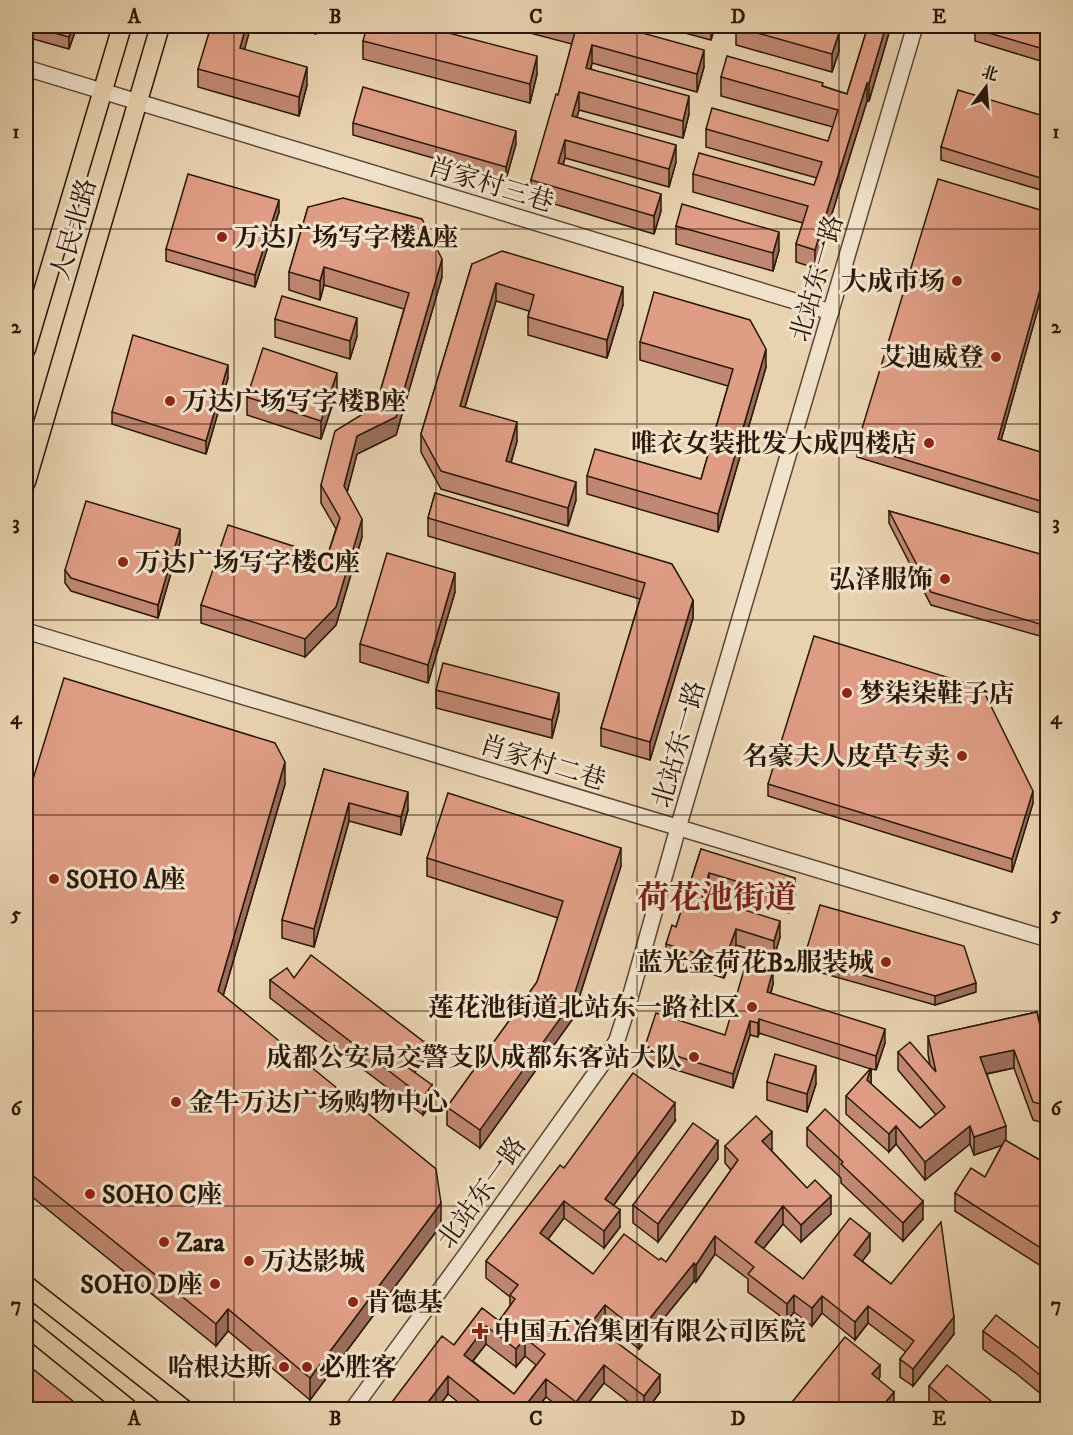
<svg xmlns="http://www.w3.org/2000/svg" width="1073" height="1435" viewBox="0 0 1073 1435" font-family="'IM FELL DW Pica','Noto Serif SC',serif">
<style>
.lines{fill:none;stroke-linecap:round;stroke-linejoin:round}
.minor-casing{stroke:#5a4633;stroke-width:18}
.major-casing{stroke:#2b1809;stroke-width:21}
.minor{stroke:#f1e2cc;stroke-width:15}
.major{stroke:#e9d2b0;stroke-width:18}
.wall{fill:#c08772;stroke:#2b1809;stroke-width:1.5;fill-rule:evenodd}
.shaded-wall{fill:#9c6e5d;stroke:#2b1809;stroke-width:1.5}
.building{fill:#df9d85;stroke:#2b1809;stroke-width:1.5;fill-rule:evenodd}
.grid{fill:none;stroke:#2b1809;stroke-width:1.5;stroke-opacity:0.55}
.poi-dot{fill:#8f2418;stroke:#f1e2cc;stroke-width:2}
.labels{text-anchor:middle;stroke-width:6;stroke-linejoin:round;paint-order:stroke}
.street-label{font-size:26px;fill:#2b1809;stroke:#f1e2cc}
.poi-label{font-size:26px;font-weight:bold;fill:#2b1809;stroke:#f1e2cc;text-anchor:start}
.district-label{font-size:32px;font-weight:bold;fill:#7a1f14;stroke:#f1e2cc}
.neatline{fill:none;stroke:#2b1809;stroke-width:2}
.grid-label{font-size:20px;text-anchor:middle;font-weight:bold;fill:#2b1809}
</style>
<rect width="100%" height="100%" fill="#e9d2b0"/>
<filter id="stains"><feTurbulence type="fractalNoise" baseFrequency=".00333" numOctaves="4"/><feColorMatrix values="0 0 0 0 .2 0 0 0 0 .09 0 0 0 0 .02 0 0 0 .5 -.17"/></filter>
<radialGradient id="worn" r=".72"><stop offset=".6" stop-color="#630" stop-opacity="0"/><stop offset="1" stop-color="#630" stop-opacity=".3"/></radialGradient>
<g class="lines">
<defs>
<g id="minor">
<polyline points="26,68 831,312"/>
<polyline points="26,631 1048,939"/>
<polyline points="352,1410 465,1256 607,1057 617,1040 626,1012 678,828 915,26"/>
</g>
<g id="major">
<polyline points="26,349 122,26"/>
<polyline points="26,482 160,26"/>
<polyline points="26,1285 185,1410"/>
<polyline points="26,1326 130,1410"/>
</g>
</defs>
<use href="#minor" class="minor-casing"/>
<use href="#major" class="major-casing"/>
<use href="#minor" class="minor"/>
<use href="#major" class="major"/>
</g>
<g class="wall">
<polygon points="26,26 77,26 69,49 26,37"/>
<polygon points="288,26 318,26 316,34"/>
<polygon points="503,26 617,26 704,67 697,92 592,63 591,69 689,114 683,138 579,110 577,117 676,162 669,187 565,158 563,165 661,211 654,234 531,197 531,180 558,95 572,44"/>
<polygon points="659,26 715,26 711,40"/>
<polygon points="868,26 891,26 869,101 867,101 815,268 796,262 796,244 803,223 693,192 693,174 814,185 817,178 706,147 706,129 828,141 833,127 721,96 721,77 823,86 847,94"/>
<polygon points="1047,26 1047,63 975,41 975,29"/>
<polygon points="736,27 839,51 832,72 736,45"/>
<polygon points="363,41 537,74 530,103 363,59"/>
<polygon points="244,49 307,85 299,116 198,87 198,69"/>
<polygon points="1047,117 1047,192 941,160 941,147"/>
<polygon points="353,123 516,144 506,179 353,135"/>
<polygon points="308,207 442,277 396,435 357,454 347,492 362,537 336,625 305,657 201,623 201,605 327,557 336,529 321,503 321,485 376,406 404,309 324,285 320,300 289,290 289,272"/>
<polygon points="279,212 255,287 166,261 166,249"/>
<polygon points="1047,212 1047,300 1041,298 1001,440 1047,454 1047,515 857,457 857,445"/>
<polygon points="676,226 779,250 773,271 676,244"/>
<polygon points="472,264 623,305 607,358 528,335 528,317 529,311 496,301 465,407 517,441 511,463 576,500 568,526 441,489 421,452 421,434"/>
<polygon points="275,319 357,336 350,359 275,337"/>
<polygon points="640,342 766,367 718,532 587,494 587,476 701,479 728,386 640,360"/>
<polygon points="228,378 206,454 112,424 112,412"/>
<polygon points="337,391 321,439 247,415 247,397"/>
<polygon points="435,493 693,600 693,618 650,760 601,746 601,728 640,599 428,536 428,518"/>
<polygon points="889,511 1047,556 1047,638 931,605 889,523"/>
<polygon points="180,542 158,618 71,591 65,583 65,570"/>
<polygon points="455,592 428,683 360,662 360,644"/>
<polygon points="436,690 559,711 552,738 436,708"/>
<polygon points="324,769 408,810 401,835 349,821 314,947 282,938 282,920"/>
<polygon points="285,784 223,996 441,1225 310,1400 228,1331 216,1346 26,1192 26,802"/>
<polygon points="768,784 1033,803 1012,872 768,796"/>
<polygon points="701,849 795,894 789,913 709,889 706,899 780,937 774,957 736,945 724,978 666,960 666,944 676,927"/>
<polygon points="427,858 621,866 572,1020 480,1148 447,1125 447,1107 537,982 558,918 427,876"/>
<polygon points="804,958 976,992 935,1005 804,968"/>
<polygon points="294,978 424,1060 415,1072 432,1103 423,1115 270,998 270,980"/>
<polygon points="773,984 771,993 885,1043 876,1070 871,1069 871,1084 920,1128 936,1115 898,1070 898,1052 930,1065 928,1054 928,1036 1037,1012 1047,1058 1047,1124 1033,1120 1014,1068 987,1074 1006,1141 1047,1164 1047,1270 955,1211 955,1193 985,1177 1002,1145 974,1155 970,1144 925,1180 896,1144 889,1152 846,1114 846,1096 871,1069 759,1033 758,1037 750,1035 733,1088 645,1060 645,1046 725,1035"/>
<polygon points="767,1082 816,1084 807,1112 767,1100"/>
<path d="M675,1121L613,1206L620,1227L604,1248L564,1218L548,1239L593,1274L659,1260L666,1262L731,1170L725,1163V1146L772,1149L771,1150L831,1214L801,1242L783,1224L763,1249L803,1279L870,1251L862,1261L954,1334L913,1386L900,1377V1359L906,1352L868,1323L855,1340L822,1313L812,1326L794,1312L787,1321L748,1292V1279L715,1254L696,1282L694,1281L639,1349L605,1322L599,1329L660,1392L647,1410H639L604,1383L583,1410H563L546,1397L535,1410H468L448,1394L436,1410H386L454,1345L482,1308L499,1321L510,1306V1297L486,1278V1261L564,1168ZM486,1344L516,1367L525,1356L536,1365L514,1394L473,1361Z"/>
<polygon points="807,1128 923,1219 903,1241 841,1183 841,1178 807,1146"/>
<polygon points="718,1159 658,1242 633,1223 633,1205"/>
<polygon points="983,1331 1044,1352 1047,1349 1047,1399 1018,1375 983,1349"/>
<polygon points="929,1386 1002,1410 935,1410 929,1404"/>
</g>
<g class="shaded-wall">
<polygon points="73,26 77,26 69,49 69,37"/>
<polygon points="246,26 251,26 240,66 240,48"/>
<polygon points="711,26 715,26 711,40"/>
<polygon points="886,26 891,26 869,101 869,83"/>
<polygon points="839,33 839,51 832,72 832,54"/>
<polygon points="592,45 592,63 586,85 586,68"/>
<polygon points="704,50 704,67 697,92 697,74"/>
<polygon points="537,56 537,74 530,103 530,84"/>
<polygon points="307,67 307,85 299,116 299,97"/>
<polygon points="867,83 867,101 815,268 815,250"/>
<polygon points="579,92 579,110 572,134 572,116"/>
<polygon points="689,96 689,114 683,138 683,121"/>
<polygon points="516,131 516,144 506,179 506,167"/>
<polygon points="565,140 565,158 558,181 558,163"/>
<polygon points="676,145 676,162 669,187 669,169"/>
<polygon points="661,194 661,211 654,234 654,216"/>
<polygon points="279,200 279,212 255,287 255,275"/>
<polygon points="779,232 779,250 773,271 773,253"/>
<polygon points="442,259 442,277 396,435 357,454 344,504 344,486 357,436 396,417"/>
<polygon points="324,267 324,285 320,300 320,281"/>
<polygon points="496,283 496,301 460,424 460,406"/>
<polygon points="1041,286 1041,298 998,451 998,439"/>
<polygon points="623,287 623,305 607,358 607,340"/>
<polygon points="357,318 357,336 350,359 350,341"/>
<polygon points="766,349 766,367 718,532 718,514"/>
<polygon points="228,365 228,378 206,454 206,441"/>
<polygon points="337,373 337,391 321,439 321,421"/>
<polygon points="517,422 517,441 506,479 506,461"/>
<polygon points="576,482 576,500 568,526 568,508"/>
<polygon points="362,519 362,537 336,625 305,657 305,639"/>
<polygon points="180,529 180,542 158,618 158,605"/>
<polygon points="455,573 455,592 428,683 428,665"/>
<polygon points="693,600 693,618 650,760 650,742"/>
<polygon points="559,693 559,711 552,738 552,720"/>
<polygon points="285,762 285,784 218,1013 218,991"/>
<polygon points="1033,791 1033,803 1012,872 1012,859"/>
<polygon points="408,792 408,810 401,835 401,817"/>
<polygon points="349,803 349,821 314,947 314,929"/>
<polygon points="621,848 621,866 572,1020 480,1148 480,1130"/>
<polygon points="709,873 709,889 702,913 702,897"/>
<polygon points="795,878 795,894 789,913 789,897"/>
<polygon points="780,921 780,937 774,957 774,941"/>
<polygon points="736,929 736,945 724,978 724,962"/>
<polygon points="773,970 773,984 767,1006 767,992"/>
<polygon points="976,983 976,992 935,1005 935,996"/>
<polygon points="759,1019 759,1033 758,1037 758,1023"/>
<polygon points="750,1021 750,1035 733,1088 733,1074"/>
<polygon points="885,1029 885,1043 876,1070 876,1056"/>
<polygon points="424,1042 424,1060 406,1084 406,1066"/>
<polygon points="1014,1050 1014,1068 980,1075 980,1057"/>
<polygon points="816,1066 816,1084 807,1112 807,1094"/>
<polygon points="871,1068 871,1086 867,1080"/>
<polygon points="432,1085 432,1103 423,1115 423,1097"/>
<polygon points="675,1103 675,1121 605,1217 605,1199"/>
<polygon points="896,1126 896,1144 889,1152 889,1134"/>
<polygon points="970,1126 970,1144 925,1180 925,1162"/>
<polygon points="1006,1126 1006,1144 974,1155 974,1137"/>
<polygon points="772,1132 772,1149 762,1159 762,1141"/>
<polygon points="718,1141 718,1159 658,1242 658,1224"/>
<polygon points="831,1196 831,1214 801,1242 801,1225"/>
<polygon points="564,1201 564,1218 540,1250 540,1233"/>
<polygon points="923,1201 923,1219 903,1241 903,1223"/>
<polygon points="441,1203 441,1225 310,1400 310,1378"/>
<polygon points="783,1206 783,1224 755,1259 755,1242"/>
<polygon points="620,1210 620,1227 604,1248 604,1231"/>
<polygon points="870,1234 870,1251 854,1272 854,1255"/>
<polygon points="715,1236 715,1254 696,1282 696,1265"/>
<polygon points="694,1263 694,1281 639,1349 639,1332"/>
<polygon points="794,1295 794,1312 787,1321 787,1304"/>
<polygon points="822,1296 822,1313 812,1326 812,1308"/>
<polygon points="605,1305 605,1322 591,1340 591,1323"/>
<polygon points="868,1306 868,1323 855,1340 855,1322"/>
<polygon points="228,1309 228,1331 216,1346 216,1324"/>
<polygon points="954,1317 954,1334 913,1386 913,1369"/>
<polygon points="486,1326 486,1344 464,1372 464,1355"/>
<polygon points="525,1338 525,1356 516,1367 516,1349"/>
<polygon points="604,1365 604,1383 583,1410 576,1410 576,1402"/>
<polygon points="880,1365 880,1377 872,1387 872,1374"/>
<polygon points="660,1375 660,1392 647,1410 644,1410 644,1396"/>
<polygon points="448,1376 448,1394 436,1410 422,1410"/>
<polygon points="546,1379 546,1397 535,1410 522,1410"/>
<polygon points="894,1392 894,1404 889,1410 879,1410"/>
</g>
<g class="building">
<polygon points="29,26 73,26 69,37"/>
<polygon points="211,26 246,26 240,48 307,67 299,97 198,69"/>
<polygon points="367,26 422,26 537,56 530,84 363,41"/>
<polygon points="567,26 617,26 704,50 697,74 592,45 586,68 689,96 683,121 579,92 572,116 676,145 669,169 565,140 558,163 661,194 654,216 531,180 556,94 558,95 576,28"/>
<polygon points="736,26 812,26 839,33 832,54 736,27"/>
<polygon points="868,26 886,26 869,83 867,83 815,250 796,244 808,206 693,174 699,153 814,185 822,162 706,129 712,108 828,141 838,110 721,77 727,56 823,83 822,86 847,94"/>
<polygon points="977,26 1047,26 1047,50 975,29"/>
<polygon points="363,87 516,131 506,167 353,123"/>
<polygon points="958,90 1047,117 1047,180 941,147"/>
<polygon points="188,174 279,200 255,275 166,249"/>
<polygon points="938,179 1047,212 1047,287 1041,286 998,439 1047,454 1047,503 857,445"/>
<polygon points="343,198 422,219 442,259 396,417 357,436 344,486 362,519 336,607 305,639 201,605 228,525 327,557 340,518 321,485 335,431 376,406 409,293 324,267 320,281 289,272 308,207"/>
<polygon points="682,204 779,232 773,253 676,226"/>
<polygon points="502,251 623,287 607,340 528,317 534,295 496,283 460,406 517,422 506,461 576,482 568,508 441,471 421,434 472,264"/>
<polygon points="654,292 750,320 766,349 718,514 587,476 595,449 701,479 733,369 640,342"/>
<polygon points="282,296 357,318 350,341 275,319"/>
<polygon points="133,335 228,365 206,441 112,412"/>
<polygon points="263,348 337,373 321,421 247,397"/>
<polygon points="435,493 672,564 693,600 650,742 601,728 645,583 428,518"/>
<polygon points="86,501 180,529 158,605 71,578 65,570"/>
<polygon points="889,511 1047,556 1047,626 931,592"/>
<polygon points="387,553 455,573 428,665 360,644"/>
<polygon points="814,636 982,688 1033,791 1012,859 768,784"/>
<polygon points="443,663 559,693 552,720 436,690"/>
<polygon points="64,678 275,743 285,762 218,991 436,1169 441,1203 310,1378 228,1309 216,1324 26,1170 26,802"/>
<polygon points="324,769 408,792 401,817 349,803 314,929 282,920"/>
<polygon points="448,793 621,848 572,1002 480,1130 447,1107 537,982 563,901 427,858"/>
<polygon points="701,849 795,878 789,897 709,873 702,897 780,921 774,941 736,929 724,962 666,944 672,925 676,927"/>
<polygon points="820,905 964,946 976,983 935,996 804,958"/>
<polygon points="311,955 424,1042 406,1066 432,1085 423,1097 270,980 287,968 294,978"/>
<polygon points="746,963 773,970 767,992 885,1029 876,1056 759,1019 758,1023 750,1021 733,1074 645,1046 656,1013 725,1035"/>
<polygon points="1037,1012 1047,1058 1047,1106 1033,1102 1014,1050 980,1057 1006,1126 974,1137 970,1126 925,1162 896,1126 889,1134 846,1096 871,1068 867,1080 920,1128 945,1107 898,1052 910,1042 936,1072 928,1036"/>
<polygon points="775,1054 816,1066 807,1094 767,1082"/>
<path d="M633,1073L675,1103L605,1199L620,1210L604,1231L564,1201L540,1233L593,1274L624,1234L659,1260L661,1258L666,1262L738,1160L725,1146L756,1116L772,1132L762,1141L807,1188L815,1180L831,1196L801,1225L783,1206L755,1242L803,1279L850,1218L870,1234L854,1255L891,1284L941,1222L954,1317L913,1369L900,1359L914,1341L868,1306L855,1322L822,1296L812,1308L794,1295L787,1304L748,1274L754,1267L715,1236L696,1265L694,1263L639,1332L605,1305L591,1323L660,1375L644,1396L604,1365L576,1402L546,1379L522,1410H490L448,1376L422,1410H386L442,1336L454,1345L482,1308L499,1321L515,1299L510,1295L518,1285L486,1261L560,1165L564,1168ZM486,1326L516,1349L525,1338L545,1354L514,1394L464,1355Z"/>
<polygon points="825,1109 923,1201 903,1223 841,1164 843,1162 807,1128"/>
<polygon points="693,1123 718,1141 658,1224 633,1205"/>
<polygon points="1005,1140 1047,1164 1047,1252 955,1193 971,1168 985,1177"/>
<polygon points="996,1315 1044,1352 1046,1349 1047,1349 1047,1381 1018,1357 983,1331"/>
<polygon points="845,1337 880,1365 872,1374 894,1392 879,1410 791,1410 788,1407"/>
<polygon points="947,1365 1002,1410 957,1410 929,1386"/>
<polygon points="33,1369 84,1410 26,1410 26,1378"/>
</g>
<path class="grid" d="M234,26V1410M436,26V1410M637,26V1410M839,26V1410M26,229H1048M26,424H1048M26,620H1048M26,815H1048M26,1011H1048M26,1206H1048"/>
<g class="poi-dot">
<circle cx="222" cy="237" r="6"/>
<circle cx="957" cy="281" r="6"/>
<circle cx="996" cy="357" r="6"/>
<circle cx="170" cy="401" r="6"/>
<circle cx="929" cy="443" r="6"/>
<circle cx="123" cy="562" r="6"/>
<circle cx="945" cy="579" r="6"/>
<circle cx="847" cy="693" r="6"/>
<circle cx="962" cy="756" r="6"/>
<circle cx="54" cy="879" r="6"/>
<circle cx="886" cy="962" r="6"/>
<circle cx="752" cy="1007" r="6"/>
<circle cx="694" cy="1057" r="6"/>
<circle cx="176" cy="1102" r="6"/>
<circle cx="90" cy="1194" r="6"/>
<circle cx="164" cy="1242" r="6"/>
<circle cx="249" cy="1261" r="6"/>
<circle cx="215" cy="1284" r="6"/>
<circle cx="353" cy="1302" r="6"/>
<path d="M477 1322h6v6h6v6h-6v6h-6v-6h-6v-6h6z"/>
<circle cx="284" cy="1367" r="6"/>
<circle cx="307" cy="1367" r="6"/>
</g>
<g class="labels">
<g class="street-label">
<text transform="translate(491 184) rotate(17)" y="9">肖家村三巷</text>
<text transform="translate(73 229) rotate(-74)" y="9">人民北路</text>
<text transform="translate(816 278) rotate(-74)" y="9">北站东一路</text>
<text transform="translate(678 744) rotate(-74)" y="9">北站东一路</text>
<text transform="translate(543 762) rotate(17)" y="9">肖家村二巷</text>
<text transform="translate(481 1192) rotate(-54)" y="9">北站东一路</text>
</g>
<g class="poi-label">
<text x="234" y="246">万达广场写字楼A座</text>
<text x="945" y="290" text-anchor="end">大成市场</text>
<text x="984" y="366" text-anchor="end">艾迪威登</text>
<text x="182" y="410">万达广场写字楼B座</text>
<text x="917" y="452" text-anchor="end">唯衣女装批发大成四楼店</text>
<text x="135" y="571">万达广场写字楼C座</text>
<text x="933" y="588" text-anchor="end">弘泽服饰</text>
<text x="859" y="702">梦柒柒鞋子店</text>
<text x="950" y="765" text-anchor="end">名豪夫人皮草专卖</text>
<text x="66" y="888">SOHO A座</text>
<text x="874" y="971" text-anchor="end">蓝光金荷花B2服装城</text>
<text x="740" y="1016" text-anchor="end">莲花池街道北站东一路社区</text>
<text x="682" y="1066" text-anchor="end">成都公安局交警支队成都东客站大队</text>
<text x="188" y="1111">金牛万达广场购物中心</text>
<text x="102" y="1203">SOHO C座</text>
<text x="176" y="1251">Zara</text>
<text x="261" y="1270">万达影城</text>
<text x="203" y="1293" text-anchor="end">SOHO D座</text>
<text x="365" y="1311">肯德基</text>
<text x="494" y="1340">中国五冶集团有限公司医院</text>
<text x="272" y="1376" text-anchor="end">哈根达斯</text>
<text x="319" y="1376">必胜客</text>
</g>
<g class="district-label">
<text x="717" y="908">荷花池街道</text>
</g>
</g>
<rect width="1073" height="1435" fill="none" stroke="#e9d2b0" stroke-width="66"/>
<g transform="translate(986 87) rotate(16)" stroke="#f1e2cc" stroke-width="4.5" paint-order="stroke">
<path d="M0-4.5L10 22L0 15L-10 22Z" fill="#2b1809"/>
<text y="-9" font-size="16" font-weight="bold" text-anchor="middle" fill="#2b1809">北</text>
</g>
<rect x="33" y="33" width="1007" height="1369" class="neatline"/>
<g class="grid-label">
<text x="134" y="23">A</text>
<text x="335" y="23">B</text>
<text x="536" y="23">C</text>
<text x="738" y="23">D</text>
<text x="939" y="23">E</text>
<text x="16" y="138">1</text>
<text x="1056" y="138">1</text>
<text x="16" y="333">2</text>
<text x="1056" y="333">2</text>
<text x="16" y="529">3</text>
<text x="1056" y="529">3</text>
<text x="16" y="724">4</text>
<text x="1056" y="724">4</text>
<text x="16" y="920">5</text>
<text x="1056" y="920">5</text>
<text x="16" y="1115">6</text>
<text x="1056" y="1115">6</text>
<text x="16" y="1311">7</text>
<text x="1056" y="1311">7</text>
<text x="134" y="1425">A</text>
<text x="335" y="1425">B</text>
<text x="536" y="1425">C</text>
<text x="738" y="1425">D</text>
<text x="939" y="1425">E</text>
</g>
<rect width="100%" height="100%" filter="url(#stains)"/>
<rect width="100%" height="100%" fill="url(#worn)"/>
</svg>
